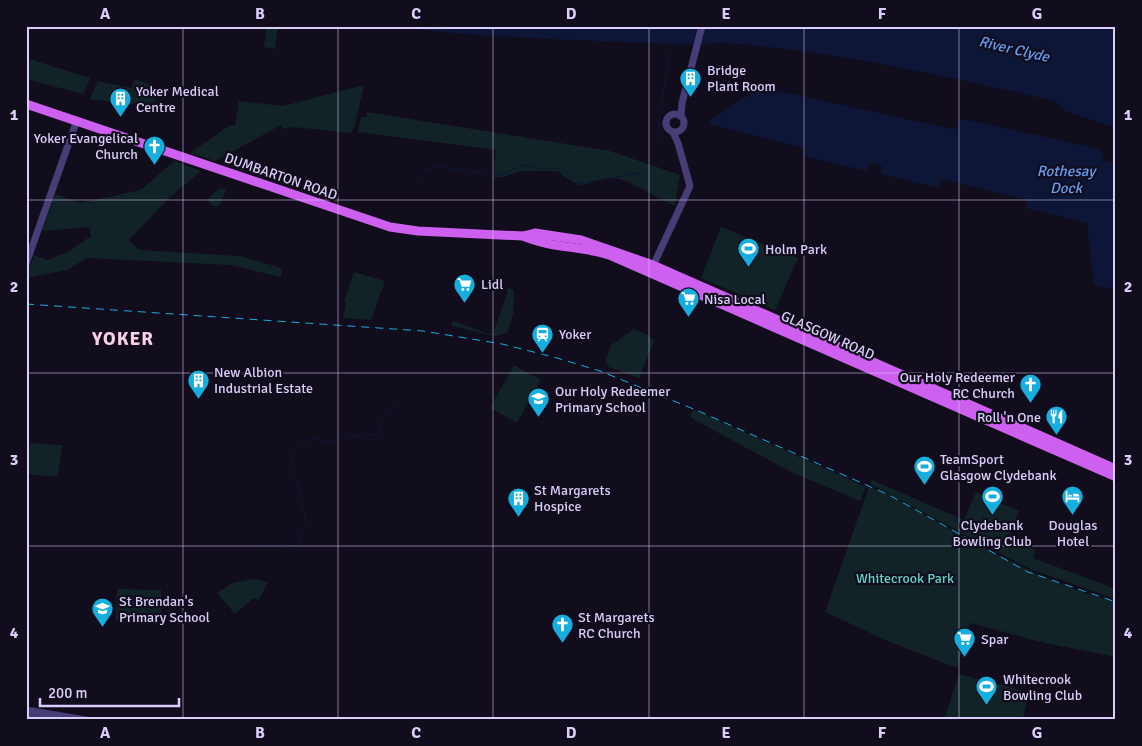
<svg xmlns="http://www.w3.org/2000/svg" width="1142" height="746" font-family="Signika,sans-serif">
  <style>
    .green { fill: #112326 }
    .water { fill: #0d1636 }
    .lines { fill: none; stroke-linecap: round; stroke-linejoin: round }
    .stream { stroke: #0d1636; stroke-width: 1 }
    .minor { stroke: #473d77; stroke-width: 7 }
    .major { stroke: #ce60ef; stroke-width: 9 }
    .rail { stroke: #16aede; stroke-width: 1; stroke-dasharray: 8 6; stroke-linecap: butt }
    .grid { fill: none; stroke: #d9cefa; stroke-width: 1; stroke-opacity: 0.55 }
    .labels { text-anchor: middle; stroke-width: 4.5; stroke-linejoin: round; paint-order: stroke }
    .poi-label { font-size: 14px; fill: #d9cefa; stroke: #120d1c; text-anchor: start }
    .street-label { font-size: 14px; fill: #d9cefa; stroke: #120d1c }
    .park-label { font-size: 14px; fill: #62d2c6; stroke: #120d1c }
    .water-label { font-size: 15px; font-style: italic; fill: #669df0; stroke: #120d1c }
    .district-label { font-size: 19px; font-weight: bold; letter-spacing: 1px; fill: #fad0e5; stroke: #120d1c }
    .neatline { fill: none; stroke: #d9cefa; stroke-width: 2 }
    .grid-label { font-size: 16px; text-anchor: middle; font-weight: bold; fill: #d9cefa }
  </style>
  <rect width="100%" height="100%" fill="#120d1c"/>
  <g class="green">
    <polygon points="267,26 278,27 275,47 278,49 264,47"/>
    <polygon points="26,58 90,78 83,94 26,79"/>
    <polygon points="135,79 162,89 152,106 150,106 151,110 148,109 149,106 143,104 142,107 140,103 126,104 124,116 115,113 118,103 90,99 98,81 131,88"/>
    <polygon points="364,85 355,125 351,133 294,127 283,129 281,125 215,161 190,153 230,125 235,126 239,101 283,106"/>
    <path d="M367 112 610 151 680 175 675 206C663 201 625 178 615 178 584 177 589 198 558 171H521L502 177H493L496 150 358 132 361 117H366Z"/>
    <polygon points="174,161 201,171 168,199 129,240 139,250 240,256 281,268 281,277 230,265 87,258 67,270 26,278 34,255 47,260 68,252 91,236 89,227 42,231 55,194 80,203 141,190"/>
    <polygon points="220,188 226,190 220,205 217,207 211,205 208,198"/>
    <polygon points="721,227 798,258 775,310 701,278"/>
    <polygon points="354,272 385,281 371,320 343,318 346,302 344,301"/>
    <polygon points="509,288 514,290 513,315 507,333 496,336 451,326 453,321 489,334 493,333 508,291 506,290"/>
    <polygon points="634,329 648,335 654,341 639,378 609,367 605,362 611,345"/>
    <polygon points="514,365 541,380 517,423 490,408"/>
    <polygon points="693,409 866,487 860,501 791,472 695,420 690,417"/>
    <polygon points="30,443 62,445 58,477 26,474"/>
    <polygon points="872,480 964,520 976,492 1019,511 1008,538 1036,550 1033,558 1116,589 1116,599 1030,569 870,484"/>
    <path d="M869 487 889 495C963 535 1034 581 1116 602V657L1045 643 970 623 957 668 890 642 825 612Z"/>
    <polygon points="254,579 268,582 259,600 253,598 235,614 217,593 232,583"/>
    <polygon points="117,589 161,590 161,621 116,621"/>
    <polygon points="959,674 1029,692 1023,720 944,720"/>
  </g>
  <g class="water">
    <path d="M387 26H1116V128L1065 111 1056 102 1029 95C948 77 868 59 785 49 755 46 724 40 694 45 593 40 486 39 387 26Z"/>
    <polygon points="761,87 952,129 956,129 959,121 963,119 1100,149 1104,161 1116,164 1116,290 1094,285 1087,223 1026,208 1027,200 941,179 939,188 880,174 882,166 869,163 867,171 804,156 805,148 710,124 710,120"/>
  </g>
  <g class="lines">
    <g class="stream">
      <polyline points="659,146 658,130 671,43"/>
      <polyline points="416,182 426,170 437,167 502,175 523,165 542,169 558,168 564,171 576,184 639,173"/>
      <polyline points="259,545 294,549 299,547 301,542 298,531 304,525 305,519 292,459 295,446 311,439 331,441 347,436 380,434 381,421 392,411 395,404"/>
    </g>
    <g class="minor">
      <circle cx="675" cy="123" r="9"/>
      <polyline points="681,116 682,103 702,26"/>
      <polyline points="26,264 77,120"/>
      <polyline points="652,268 690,186 678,143 673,132"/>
      <polyline points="26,710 86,720"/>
      <polyline points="26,717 45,720"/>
    </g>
    <g class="major">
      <polyline points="26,104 390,227 418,231 523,236 535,233 581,240 653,265 1116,469"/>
      <path d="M523 236C549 248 581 246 609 255L1116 477"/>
    </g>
    <polyline class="rail" points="26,304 423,331 502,344 557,358 600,371 696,410 889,495 1028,572 1116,602"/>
  </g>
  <path class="grid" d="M183 26V720M338 26V720M493 26V720M649 26V720M804 26V720M959 26V720M26 200H1116M26 373H1116M26 546H1116"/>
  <defs>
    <symbol id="building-pin" viewBox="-11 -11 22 30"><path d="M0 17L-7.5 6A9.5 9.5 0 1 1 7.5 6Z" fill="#16aede" stroke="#120d1c"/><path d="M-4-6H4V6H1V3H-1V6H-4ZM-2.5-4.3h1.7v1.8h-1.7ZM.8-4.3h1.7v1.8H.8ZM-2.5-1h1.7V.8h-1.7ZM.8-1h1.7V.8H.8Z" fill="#fff"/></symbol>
    <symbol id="church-pin" viewBox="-11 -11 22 30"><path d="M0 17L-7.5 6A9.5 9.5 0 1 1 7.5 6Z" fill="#16aede" stroke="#120d1c"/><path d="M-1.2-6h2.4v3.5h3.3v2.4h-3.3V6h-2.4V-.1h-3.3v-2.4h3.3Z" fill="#fff"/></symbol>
    <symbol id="stadium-pin" viewBox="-11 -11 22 30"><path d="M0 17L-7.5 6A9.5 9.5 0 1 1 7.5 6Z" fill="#16aede" stroke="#120d1c"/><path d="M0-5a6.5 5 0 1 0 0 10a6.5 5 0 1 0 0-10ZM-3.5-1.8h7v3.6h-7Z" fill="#fff"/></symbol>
    <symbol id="supermarket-pin" viewBox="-11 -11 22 30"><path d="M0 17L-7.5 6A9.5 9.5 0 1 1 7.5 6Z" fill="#16aede" stroke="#120d1c"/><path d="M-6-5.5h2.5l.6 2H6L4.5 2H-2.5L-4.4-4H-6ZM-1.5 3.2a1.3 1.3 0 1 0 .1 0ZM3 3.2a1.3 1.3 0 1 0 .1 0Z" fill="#fff"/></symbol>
    <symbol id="station-pin" viewBox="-11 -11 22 30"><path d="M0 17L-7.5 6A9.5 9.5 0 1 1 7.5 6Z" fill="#16aede" stroke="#120d1c"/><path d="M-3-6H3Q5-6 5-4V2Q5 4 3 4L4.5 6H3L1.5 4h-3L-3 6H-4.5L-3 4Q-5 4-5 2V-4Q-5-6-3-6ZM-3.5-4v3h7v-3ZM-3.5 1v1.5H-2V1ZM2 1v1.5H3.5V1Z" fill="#fff"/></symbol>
    <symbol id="school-pin" viewBox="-11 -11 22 30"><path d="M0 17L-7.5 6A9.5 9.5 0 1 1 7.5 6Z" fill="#16aede" stroke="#120d1c"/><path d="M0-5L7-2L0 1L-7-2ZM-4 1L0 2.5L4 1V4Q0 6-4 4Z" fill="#fff"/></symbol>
    <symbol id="restaurant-pin" viewBox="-11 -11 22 30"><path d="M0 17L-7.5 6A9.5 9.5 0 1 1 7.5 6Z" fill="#16aede" stroke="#120d1c"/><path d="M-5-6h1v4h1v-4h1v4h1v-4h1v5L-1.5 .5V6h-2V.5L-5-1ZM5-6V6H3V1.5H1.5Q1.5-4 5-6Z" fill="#fff"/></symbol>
    <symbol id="hotel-pin" viewBox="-11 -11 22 30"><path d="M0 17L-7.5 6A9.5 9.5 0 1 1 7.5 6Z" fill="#16aede" stroke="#120d1c"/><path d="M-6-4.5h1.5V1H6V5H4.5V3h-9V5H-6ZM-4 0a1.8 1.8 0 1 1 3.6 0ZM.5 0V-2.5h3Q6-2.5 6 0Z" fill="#fff"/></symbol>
  </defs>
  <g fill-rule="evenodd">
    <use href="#building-pin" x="678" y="66" width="25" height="34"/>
    <use href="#building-pin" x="108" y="86" width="25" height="34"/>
    <use href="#church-pin" x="142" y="134" width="25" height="34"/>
    <use href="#stadium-pin" x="736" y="236" width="25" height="34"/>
    <use href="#supermarket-pin" x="452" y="272" width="25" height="34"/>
    <use href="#supermarket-pin" x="676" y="286" width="25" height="34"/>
    <use href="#station-pin" x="530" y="322" width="25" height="34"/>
    <use href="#building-pin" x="186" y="368" width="25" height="34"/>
    <use href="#church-pin" x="1018" y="372" width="25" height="34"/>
    <use href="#school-pin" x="526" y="386" width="25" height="34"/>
    <use href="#restaurant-pin" x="1044" y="404" width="25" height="34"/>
    <use href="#stadium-pin" x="912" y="454" width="25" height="34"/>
    <use href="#stadium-pin" x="980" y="484" width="25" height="34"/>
    <use href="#hotel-pin" x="1060" y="484" width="25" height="34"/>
    <use href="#building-pin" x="506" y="486" width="25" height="34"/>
    <use href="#school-pin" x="90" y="596" width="25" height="34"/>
    <use href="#church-pin" x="550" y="612" width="25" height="34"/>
    <use href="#supermarket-pin" x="952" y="626" width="25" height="34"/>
    <use href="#stadium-pin" x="974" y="674" width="25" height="34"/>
  </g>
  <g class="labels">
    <g class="poi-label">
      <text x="707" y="75">Bridge<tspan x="707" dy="16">Plant Room</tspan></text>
      <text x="136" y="96">Yoker Medical<tspan x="136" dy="16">Centre</tspan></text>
      <text x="138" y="143" text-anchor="end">Yoker Evangelical<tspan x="138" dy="16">Church</tspan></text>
      <text x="765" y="254">Holm Park</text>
      <text x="481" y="289">Lidl</text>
      <text x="704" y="304">Nisa Local</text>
      <text x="559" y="339">Yoker</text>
      <text x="214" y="377">New Albion<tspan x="214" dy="16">Industrial Estate</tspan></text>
      <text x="1015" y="382" text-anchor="end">Our Holy Redeemer<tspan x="1015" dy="16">RC Church</tspan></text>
      <text x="555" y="396">Our Holy Redeemer<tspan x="555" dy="16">Primary School</tspan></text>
      <text x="1041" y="422" text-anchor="end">Roll 'n One</text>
      <text x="940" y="464">TeamSport<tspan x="940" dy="16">Glasgow Clydebank</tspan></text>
      <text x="534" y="495">St Margarets<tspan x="534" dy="16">Hospice</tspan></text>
      <text x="992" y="530" text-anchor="middle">Clydebank<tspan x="992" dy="16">Bowling Club</tspan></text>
      <text x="1073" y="530" text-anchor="middle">Douglas<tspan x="1073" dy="16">Hotel</tspan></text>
      <text x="119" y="606">St Brendan's<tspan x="119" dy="16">Primary School</tspan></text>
      <text x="578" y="622">St Margarets<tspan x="578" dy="16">RC Church</tspan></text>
      <text x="981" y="644">Spar</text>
      <text x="1003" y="684">Whitecrook<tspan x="1003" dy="16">Bowling Club</tspan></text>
    </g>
    <g class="street-label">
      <text transform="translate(281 176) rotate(19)" y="5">DUMBARTON ROAD</text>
      <text transform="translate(828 335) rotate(24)" y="5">GLASGOW ROAD</text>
    </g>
    <g class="park-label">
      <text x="905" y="583">Whitecrook Park</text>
    </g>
    <g class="water-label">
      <text transform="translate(1014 49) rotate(13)" y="5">River Clyde</text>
      <text x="1066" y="176">Rothesay<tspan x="1066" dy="17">Dock</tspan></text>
    </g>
    <g class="district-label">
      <text x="123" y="345">YOKER</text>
    </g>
  </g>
  <rect width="1142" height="746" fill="none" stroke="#120d1c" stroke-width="55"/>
  <path d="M40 698v8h139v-8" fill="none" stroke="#d9cefa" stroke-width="2.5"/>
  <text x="48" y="698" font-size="15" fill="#d9cefa" stroke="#120d1c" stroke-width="4" paint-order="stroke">200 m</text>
  <rect x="28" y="28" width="1086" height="690" class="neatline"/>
  <g class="grid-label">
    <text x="105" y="19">A</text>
    <text x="260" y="19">B</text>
    <text x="416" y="19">C</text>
    <text x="571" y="19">D</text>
    <text x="726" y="19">E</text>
    <text x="882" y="19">F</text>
    <text x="1037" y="19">G</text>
    <text x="14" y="120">1</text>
    <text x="1128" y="120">1</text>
    <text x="14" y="292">2</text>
    <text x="1128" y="292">2</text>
    <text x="14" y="465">3</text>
    <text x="1128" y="465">3</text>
    <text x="14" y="638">4</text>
    <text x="1128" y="638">4</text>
    <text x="105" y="738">A</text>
    <text x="260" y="738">B</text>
    <text x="416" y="738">C</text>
    <text x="571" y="738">D</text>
    <text x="726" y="738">E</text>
    <text x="882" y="738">F</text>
    <text x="1037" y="738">G</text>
  </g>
</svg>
